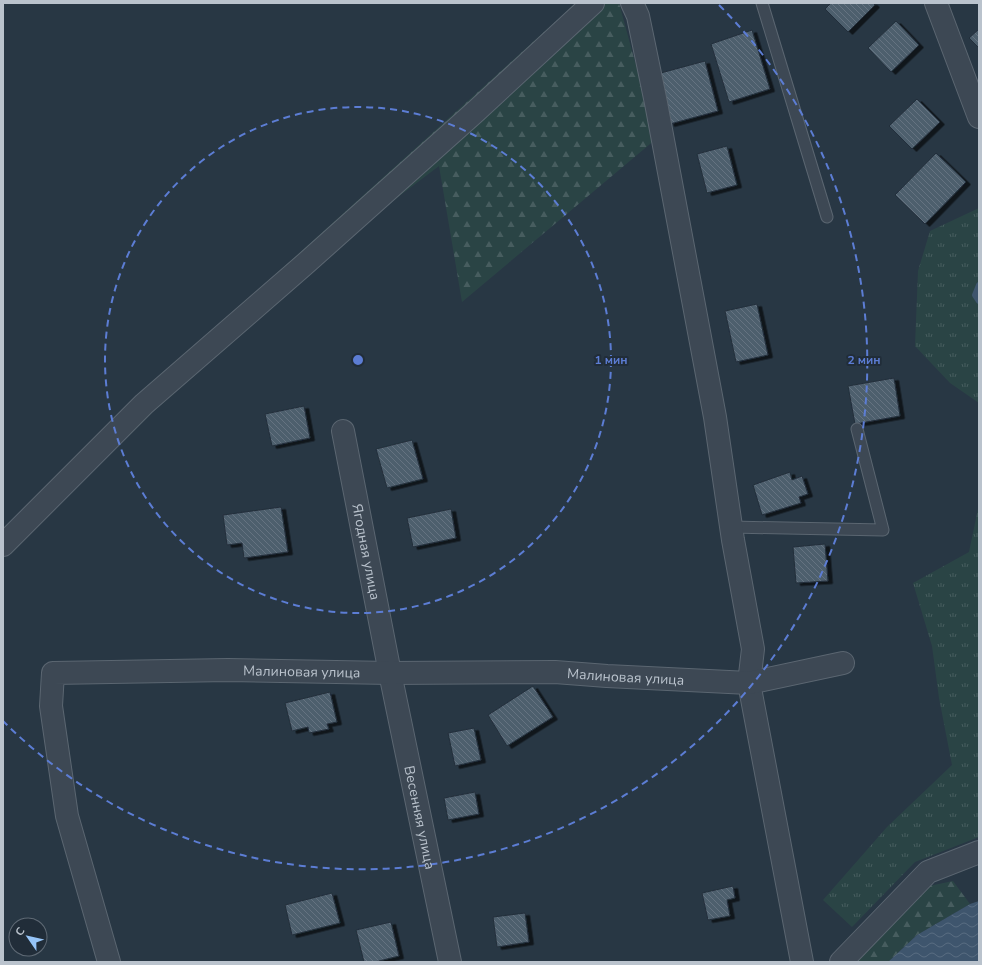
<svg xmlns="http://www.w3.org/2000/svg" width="982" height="965" font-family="'Nunito Sans',sans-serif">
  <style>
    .grass { fill: url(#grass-tufts) }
    .forest { fill: url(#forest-firs) }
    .water { fill: url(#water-waves) }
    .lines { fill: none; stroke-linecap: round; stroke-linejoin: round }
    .stream { stroke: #3e556d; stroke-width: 6 }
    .building { fill: url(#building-back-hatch); stroke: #232f3b; filter: url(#shadow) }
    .service-casing { stroke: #5b6671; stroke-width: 13 }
    .minor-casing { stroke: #5b6671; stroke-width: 24 }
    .service { stroke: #3d4854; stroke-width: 11 }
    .minor { stroke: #3d4854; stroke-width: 22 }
    .ring { fill: none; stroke: #5c7dd4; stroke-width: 2; stroke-dasharray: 7 5 }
    .labels { text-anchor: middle; stroke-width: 4; stroke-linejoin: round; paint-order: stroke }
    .street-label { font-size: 14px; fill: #bac3cd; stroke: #212d39 }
    .centre { fill: #5c7dd4; stroke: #212d39; stroke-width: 2 }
    .ring-label { font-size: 12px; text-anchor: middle; font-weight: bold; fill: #5c7dd4; stroke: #212d39; stroke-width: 4; stroke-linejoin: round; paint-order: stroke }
  </style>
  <defs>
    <pattern id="grass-tufts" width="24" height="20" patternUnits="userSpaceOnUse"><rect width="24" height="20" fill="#2a4445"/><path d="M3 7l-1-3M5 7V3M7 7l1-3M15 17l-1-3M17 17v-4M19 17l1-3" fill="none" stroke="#475d5f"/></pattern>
    <pattern id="forest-firs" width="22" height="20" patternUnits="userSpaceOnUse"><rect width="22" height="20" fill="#2a4445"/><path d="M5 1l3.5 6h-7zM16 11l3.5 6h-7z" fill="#475d5f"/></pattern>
    <pattern id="water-waves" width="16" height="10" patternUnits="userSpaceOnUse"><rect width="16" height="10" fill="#3e556d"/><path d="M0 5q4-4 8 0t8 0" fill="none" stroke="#586c81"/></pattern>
    <pattern id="building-back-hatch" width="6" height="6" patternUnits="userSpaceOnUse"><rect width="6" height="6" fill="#4e5e6d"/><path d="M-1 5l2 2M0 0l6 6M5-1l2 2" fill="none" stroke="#657381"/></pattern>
    <filter id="shadow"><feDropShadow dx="4.5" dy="2.5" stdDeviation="0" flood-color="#0009"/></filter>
  </defs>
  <rect width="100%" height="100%" fill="#283744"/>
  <g class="grass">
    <polygon points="979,208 979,403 950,383 915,346 918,271 930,231"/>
    <polygon points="979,504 979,837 915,862 852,927 823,900 887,827 952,765 939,698 932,646 913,583 969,552"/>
  </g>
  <g class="forest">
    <polygon points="576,3 619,3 656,139 462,302 439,166 291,278 272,281 274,276"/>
    <polygon points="953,881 970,904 917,935 888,962 852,962 929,886"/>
  </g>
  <polygon class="water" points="979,901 979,962 888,962 917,935 970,904"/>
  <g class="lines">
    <polyline class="stream" points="979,285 975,295 979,301"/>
  </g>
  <g class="building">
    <polygon points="831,3 873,3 875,5 848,32 825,9"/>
    <polygon points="896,21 919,45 891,72 868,48"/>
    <polygon points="979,29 979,48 969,38"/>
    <polygon points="752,30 770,89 729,102 711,44"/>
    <polygon points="705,61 718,111 670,124 657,74"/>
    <polygon points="917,99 940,122 912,149 889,126"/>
    <polygon points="727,146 737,185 707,193 697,154"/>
    <polygon points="936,153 966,182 925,224 895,195"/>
    <polygon points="757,304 768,355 736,362 725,311"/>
    <polygon points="894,378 900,416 855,424 848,386"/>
    <polygon points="304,406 310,438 272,446 265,414"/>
    <polygon points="412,440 423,479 387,488 376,449"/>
    <polygon points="790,472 792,480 802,476 808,494 799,497 801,503 762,515 753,485"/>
    <polygon points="281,507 288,552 244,558 242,543 227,545 223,515"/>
    <polygon points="451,509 456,538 413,547 407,518"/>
    <polygon points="825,544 828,581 796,583 793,547"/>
    <polygon points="533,686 553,717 507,746 488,715"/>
    <polygon points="330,692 337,722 327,724 329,729 309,733 308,727 292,731 285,703"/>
    <polygon points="474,728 481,760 455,766 448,733"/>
    <polygon points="475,792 479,814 448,820 444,798"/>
    <polygon points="733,886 735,898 727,900 730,916 708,920 702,893"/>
    <polygon points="332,893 340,923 292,935 285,905"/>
    <polygon points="525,913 529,942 497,947 493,917"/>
    <polygon points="391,922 399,956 375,962 364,962 356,930"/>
  </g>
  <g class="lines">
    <defs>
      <g id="service">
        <polyline points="762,3 827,217"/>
        <polyline points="731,527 883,530 857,429"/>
      </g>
      <g id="minor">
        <polyline points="632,3 638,16 656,103 715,417 733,540 753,649 749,683 802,962"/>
        <polyline points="936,3 979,117"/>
        <path id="s1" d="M343 431 390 673 450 962"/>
        <polyline points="3,545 144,404 305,264 475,112 593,3"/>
        <path id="s2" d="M109 962 67 816 51 706 53 673 228 670 390 673 555 672 607 676 749 683 843 663"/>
        <polyline points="841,962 928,872 979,852"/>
      </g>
    </defs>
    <use href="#service" class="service-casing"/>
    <use href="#minor" class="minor-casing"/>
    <use href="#service" class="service"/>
    <use href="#minor" class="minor"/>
  </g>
  <g class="ring">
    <circle cx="358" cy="360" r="253"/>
    <path d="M719 5A506 506 0 0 1 3 721"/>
  </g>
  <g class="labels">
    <g class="street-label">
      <text dy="5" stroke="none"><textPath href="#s1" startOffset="123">Ягодная улица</textPath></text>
      <text dy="5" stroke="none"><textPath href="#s2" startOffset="545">Малиновая улица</textPath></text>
      <text dy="5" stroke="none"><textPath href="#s2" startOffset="869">Малиновая улица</textPath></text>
      <text dy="5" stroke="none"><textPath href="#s1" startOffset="394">Весенняя улица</textPath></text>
    </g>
  </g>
  <circle cx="358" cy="360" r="6" class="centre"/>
  <g class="ring-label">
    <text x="611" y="364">1 мин</text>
    <text x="864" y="364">2 мин</text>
  </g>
  <rect width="982" height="965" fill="none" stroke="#bac3cd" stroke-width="8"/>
  <g transform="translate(28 937) rotate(304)"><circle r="19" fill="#212d39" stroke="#5e6974"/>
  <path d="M0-3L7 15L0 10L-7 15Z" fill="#95c4f7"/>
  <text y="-6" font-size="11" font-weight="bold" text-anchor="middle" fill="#bac3cd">С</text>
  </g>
</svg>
